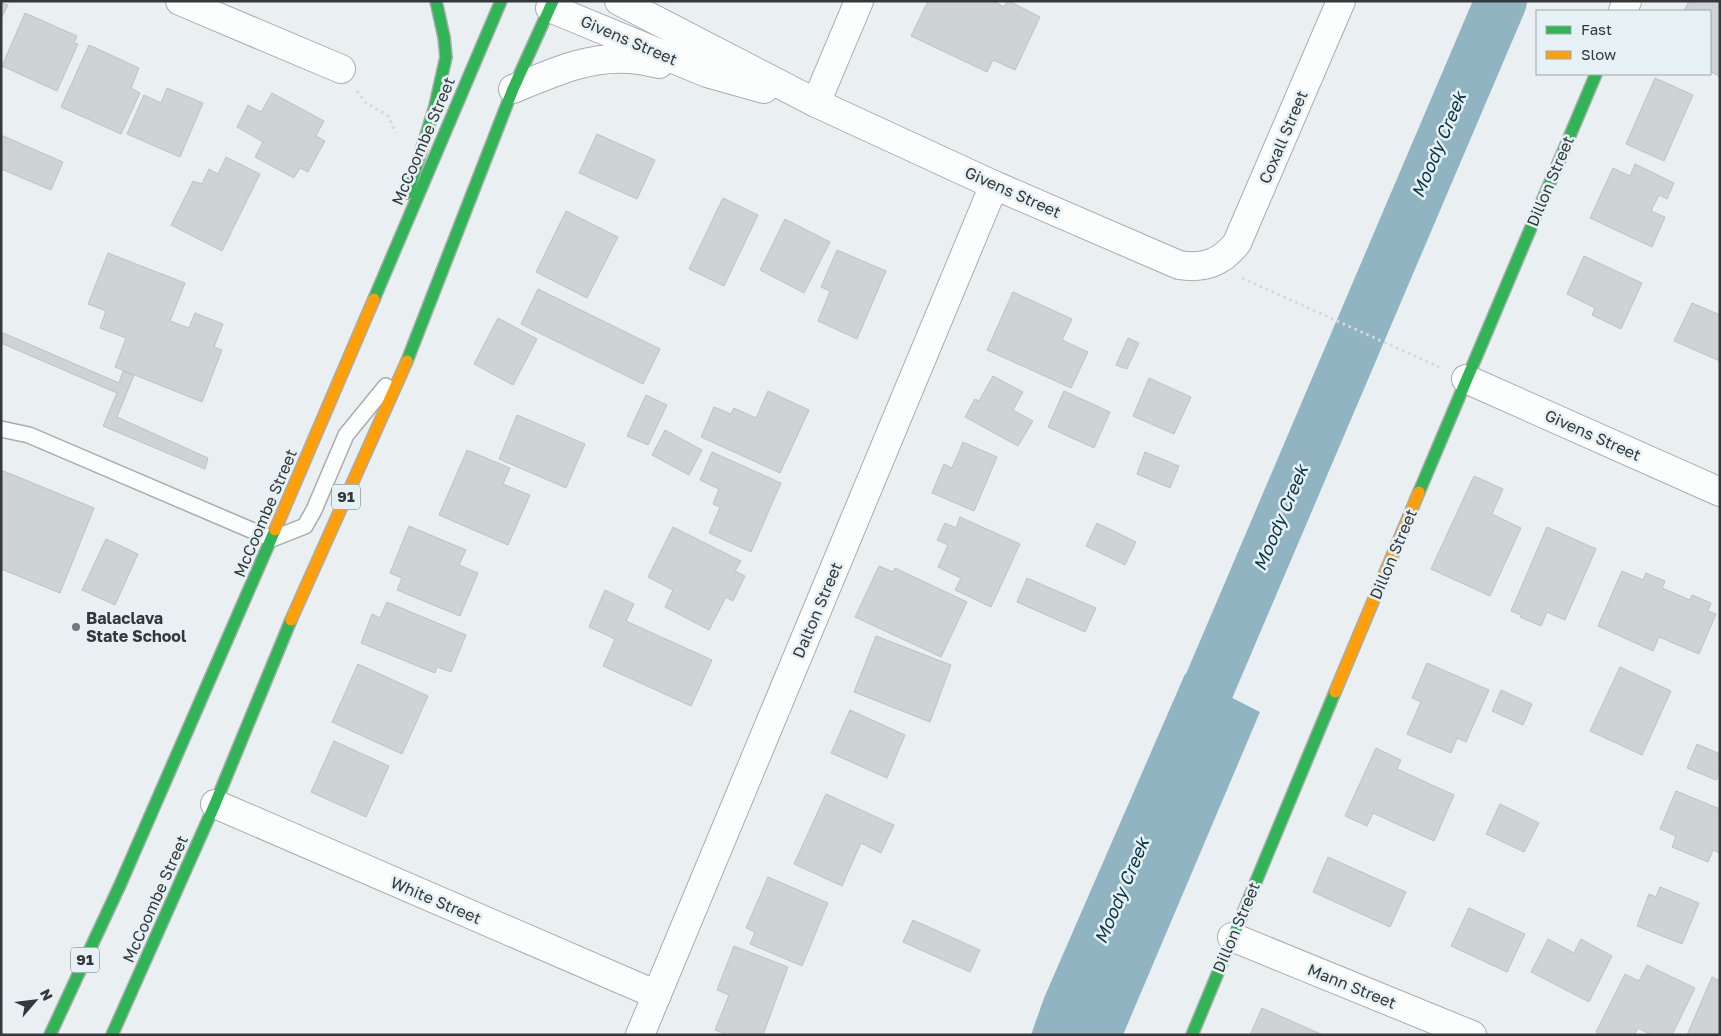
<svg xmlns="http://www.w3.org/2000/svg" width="1721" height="1036" font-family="'Golos Text',sans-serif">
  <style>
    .water { fill: #90b4c2 }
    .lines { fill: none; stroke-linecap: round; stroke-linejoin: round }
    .river { stroke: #90b4c2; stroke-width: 52 }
    .building { fill: #ced3d4; stroke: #bec2c4 }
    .lane-casing { stroke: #a7acad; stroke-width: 18 }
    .street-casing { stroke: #a7acad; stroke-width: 30 }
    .fast-casing { stroke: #a7acad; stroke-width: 14 }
    .slow-casing { stroke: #a7acad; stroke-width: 14 }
    .path { stroke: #d6d8d9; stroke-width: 3; stroke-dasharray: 2.5 4; stroke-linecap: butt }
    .lane { stroke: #fcfdfd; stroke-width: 15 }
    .street { stroke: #fcfdfd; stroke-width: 28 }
    .fast { stroke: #30b455; stroke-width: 11 }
    .slow { stroke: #ff9f0a; stroke-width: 11 }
    .poi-dot { fill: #74787a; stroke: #e6f1f5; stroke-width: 2 }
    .labels { text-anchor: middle; stroke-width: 5; stroke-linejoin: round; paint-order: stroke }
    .shield { fill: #e6f1f5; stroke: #697072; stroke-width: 1 }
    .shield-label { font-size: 15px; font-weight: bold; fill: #34383a }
    .street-label { font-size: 16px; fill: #34383a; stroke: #e6f1f5 }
    .poi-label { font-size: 16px; font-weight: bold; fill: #34383a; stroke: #e6f1f5; text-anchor: start }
    .water-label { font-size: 18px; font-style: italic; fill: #0a3645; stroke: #e6f1f5 }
  </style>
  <rect width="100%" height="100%" fill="#eaf0f2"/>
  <polygon class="water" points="1185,674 1260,712 1123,1035 1031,1035 1044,998"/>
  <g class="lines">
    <polyline class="river" points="1181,752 1501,1"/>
  </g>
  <g class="building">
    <polygon points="928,1 993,1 1004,7 1007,1 1009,1 1040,17 1015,70 993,60 987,72 911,36"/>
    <polygon points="1689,1 1720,1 1720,77 1710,71 1710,11 1684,11"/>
    <polygon points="1,3 8,5 1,19"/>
    <polygon points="25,13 77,36 74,43 78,44 57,91 2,66"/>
    <polygon points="89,45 139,68 131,88 140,93 121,134 61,107"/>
    <polygon points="1655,78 1693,95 1664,161 1626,144"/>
    <polygon points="167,88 203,103 180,157 127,134 144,95 161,103"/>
    <polygon points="272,93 324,121 316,136 325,141 308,172 300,168 294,178 255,157 263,142 237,127 248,105 261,112"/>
    <polygon points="597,134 655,160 637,199 579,173"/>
    <polygon points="1,135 63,162 51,190 1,169"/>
    <polygon points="226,157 260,174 222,251 171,225 193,181 202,184 209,169 218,174"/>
    <polygon points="1635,164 1674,183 1667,199 1659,195 1651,211 1665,217 1652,247 1590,218 1613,168 1630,176"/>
    <polygon points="723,198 758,215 724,286 689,269"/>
    <polygon points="566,211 618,237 587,298 536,272"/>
    <polygon points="785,219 830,242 804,293 760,270"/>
    <polygon points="837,250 886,271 857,339 818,321 830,291 821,287"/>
    <polygon points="108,253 185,283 170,321 189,328 195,313 223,324 214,347 222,350 202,402 115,367 126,338 100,328 106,311 88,304"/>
    <polygon points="1584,256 1642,283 1621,329 1592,315 1595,308 1567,294"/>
    <polygon points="538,289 660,349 643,384 521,324"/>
    <polygon points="1013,292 1072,319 1062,340 1088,352 1071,388 987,350"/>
    <polygon points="1692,303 1720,315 1720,361 1674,341"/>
    <polygon points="498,318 537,339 513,385 474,364"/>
    <polygon points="1,332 119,383 123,371 134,375 117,417 208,458 205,469 103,426 117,393 1,343"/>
    <polygon points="1128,338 1139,343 1127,369 1116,365"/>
    <polygon points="993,376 1023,392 1013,410 1033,421 1018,446 965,417 975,399 979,401"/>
    <polygon points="1149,378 1191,397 1174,434 1133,416"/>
    <polygon points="768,391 809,410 780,473 701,437 714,407 731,414 734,408 756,418"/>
    <polygon points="1064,391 1110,412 1094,448 1048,427"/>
    <polygon points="646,395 667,405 648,445 627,436"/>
    <polygon points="517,415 585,444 566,488 499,459"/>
    <polygon points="665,430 702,450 689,475 652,455"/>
    <polygon points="963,442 997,457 974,511 932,493 944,464 952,468"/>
    <polygon points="467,450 510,468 503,484 530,495 508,545 439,515"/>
    <polygon points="712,452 781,483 751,552 709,533 720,507 713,504 719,489 700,480"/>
    <polygon points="1145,452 1179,466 1170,488 1137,474"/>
    <polygon points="1,470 94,508 60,593 1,569"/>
    <polygon points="1474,476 1503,489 1492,514 1521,528 1490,596 1431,569"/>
    <polygon points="960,517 1020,544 991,607 955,590 961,578 938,567 948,545 937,540 945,523 956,528"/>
    <polygon points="1097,523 1136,542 1125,565 1086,546"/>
    <polygon points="409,526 466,550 459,565 478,573 460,616 397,590 402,578 390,573"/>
    <polygon points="673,527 741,561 735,571 745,576 733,601 726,597 709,630 665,607 673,590 648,577"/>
    <polygon points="1547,527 1596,549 1565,620 1547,612 1541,626 1520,617 1521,615 1511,611"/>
    <polygon points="106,539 138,554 115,605 82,590"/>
    <polygon points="879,566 893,572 895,568 967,602 941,657 855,617"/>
    <polygon points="1622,571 1643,580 1646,573 1665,581 1662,588 1690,600 1692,595 1711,603 1708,611 1716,614 1699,654 1659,637 1653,651 1598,626"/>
    <polygon points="1027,578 1096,608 1085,632 1017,602"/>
    <polygon points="605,590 634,604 626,621 712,660 691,706 603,666 615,639 589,627"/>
    <polygon points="387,602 466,635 451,672 437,667 435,673 361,643 372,614 380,618"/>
    <polygon points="876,636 951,665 930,722 854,692"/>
    <polygon points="1427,663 1489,690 1466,742 1457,738 1451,753 1407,734 1421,702 1412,698"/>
    <polygon points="358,664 428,696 402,754 332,722"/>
    <polygon points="1620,667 1671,691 1642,755 1590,731"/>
    <polygon points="1501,690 1532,704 1523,725 1492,711"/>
    <polygon points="850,710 905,735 887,778 831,753"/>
    <polygon points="334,741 389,766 366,817 311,792"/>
    <polygon points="1697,744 1720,754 1720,771 1716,780 1687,768"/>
    <polygon points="1376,748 1401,760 1397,769 1454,795 1434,841 1373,813 1367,826 1345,816"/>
    <polygon points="1676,791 1720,809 1720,853 1713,850 1708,862 1672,847 1676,836 1660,829"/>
    <polygon points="826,794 894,825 881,853 861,843 842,886 794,864"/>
    <polygon points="1500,804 1539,823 1524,852 1486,834"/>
    <polygon points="1328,857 1406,892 1390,927 1313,892"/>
    <polygon points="768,877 828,903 802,966 750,944 755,932 746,928"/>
    <polygon points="1660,887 1699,903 1682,944 1637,926 1649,894 1656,897"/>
    <polygon points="1469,908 1525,934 1507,972 1451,946"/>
    <polygon points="913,920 980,950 970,972 903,942"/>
    <polygon points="1548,939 1574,953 1581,939 1612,956 1589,1002 1531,972"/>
    <polygon points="734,946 788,967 763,1035 728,1035 715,1030 729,995 717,990"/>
    <polygon points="1647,965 1695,988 1672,1035 1651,1035 1638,1028 1634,1035 1601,1035 1596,1032 1625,974 1639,981"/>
    <polygon points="1712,977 1720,981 1720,1035 1687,1035"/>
    <polygon points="1262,1008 1323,1035 1250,1035"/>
  </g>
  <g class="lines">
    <defs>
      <polyline id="lane" points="1,429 29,435 272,539 305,526 314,510 346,435 386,386"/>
      <g id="street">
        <polyline points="180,1 341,69"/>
        <path d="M619 1 816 103 994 185 1179 265C1204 269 1221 263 1237 243L1341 1"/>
        <polyline points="550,8 707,73 764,89"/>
        <polyline points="1623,11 1627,1"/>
        <path d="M513 89C550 74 587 56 628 59 638 59 649 62 659 64"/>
        <polyline points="816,103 859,1"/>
        <polyline points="1466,379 1720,492"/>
        <polyline points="215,804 657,995"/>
        <polyline points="1232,937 1472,1035"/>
        <polyline points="640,1035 994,185"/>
      </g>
      <g id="fast">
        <polyline points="408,193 435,106 446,57 444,37 436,1"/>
        <polyline points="374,299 501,1"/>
        <polyline points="407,361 513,89 553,1"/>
        <polyline points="1419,492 1596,74"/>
        <polyline points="50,1035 120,885 275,530"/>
        <polyline points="112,1035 215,804 291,620"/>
        <polyline points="1192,1035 1335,692"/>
      </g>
      <g id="slow">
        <polyline points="275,530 374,299"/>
        <polyline points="291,620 407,361"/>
        <polyline points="1335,692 1419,492"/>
      </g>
    </defs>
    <use href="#lane" class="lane-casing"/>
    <use href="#street" class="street-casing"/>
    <use href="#fast" class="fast-casing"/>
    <use href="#slow" class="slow-casing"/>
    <g class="path">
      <polyline points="357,91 365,102 388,116 396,133"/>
      <polyline points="1242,278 1439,367"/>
    </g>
    <use href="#lane" class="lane"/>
    <use href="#street" class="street"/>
    <use href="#fast" class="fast"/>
    <use href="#slow" class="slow"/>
  </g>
  <circle class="poi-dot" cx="76" cy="627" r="5"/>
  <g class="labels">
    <g class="shield">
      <rect x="332" y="484.5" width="28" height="25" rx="4"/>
      <rect x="71" y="947.5" width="28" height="25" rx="4"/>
    </g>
    <g class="shield-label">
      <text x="346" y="502">91</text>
      <text x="85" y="965">91</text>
    </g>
    <g class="street-label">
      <text transform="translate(629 40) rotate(23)" y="6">Givens Street</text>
      <text transform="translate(1283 137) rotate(-67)" y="6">Coxall Street</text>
      <text transform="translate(423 141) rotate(-67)" y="6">McCoombe Street</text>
      <text transform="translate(1550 181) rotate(-67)" y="6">Dillon Street</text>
      <text transform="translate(1013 192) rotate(24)" y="6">Givens Street</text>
      <text transform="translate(1593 435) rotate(24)" y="6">Givens Street</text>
      <text transform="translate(265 513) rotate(-67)" y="6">McCoombe Street</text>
      <text transform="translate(1393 554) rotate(-67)" y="6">Dillon Street</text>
      <text transform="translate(817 610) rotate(-67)" y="6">Dalton Street</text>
      <text transform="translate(155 899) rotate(-66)" y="6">McCoombe Street</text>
      <text transform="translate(436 900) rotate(23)" y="6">White Street</text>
      <text transform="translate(1236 927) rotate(-67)" y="6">Dillon Street</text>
      <text transform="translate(1352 986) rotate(22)" y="6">Mann Street</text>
    </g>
    <g class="poi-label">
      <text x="86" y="624">Balaclava<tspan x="86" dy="18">State School</tspan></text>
    </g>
    <g class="water-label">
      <text transform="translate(1439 145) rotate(-67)" y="6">Moody Creek</text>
      <text transform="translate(1281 518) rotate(-67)" y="6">Moody Creek</text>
      <text transform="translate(1122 891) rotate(-67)" y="6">Moody Creek</text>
    </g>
  </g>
  <rect width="1721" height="1036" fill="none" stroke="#34383a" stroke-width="5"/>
  <rect x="1536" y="10" width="175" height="65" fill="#e6f1f5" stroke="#9fa7aa"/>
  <rect x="1546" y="26" width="25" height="8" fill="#30b455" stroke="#9fa7aa"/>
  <text x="1581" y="35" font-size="15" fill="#34383a">Fast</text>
  <rect x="1546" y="51" width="25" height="8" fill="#ff9f0a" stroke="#9fa7aa"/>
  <text x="1581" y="60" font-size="15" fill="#34383a">Slow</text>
  <g transform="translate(35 1001) rotate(62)" stroke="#e6f1f5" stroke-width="4" paint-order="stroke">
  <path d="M0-4L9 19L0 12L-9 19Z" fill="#34383a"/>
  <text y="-8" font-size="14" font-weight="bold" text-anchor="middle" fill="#34383a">N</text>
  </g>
</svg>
